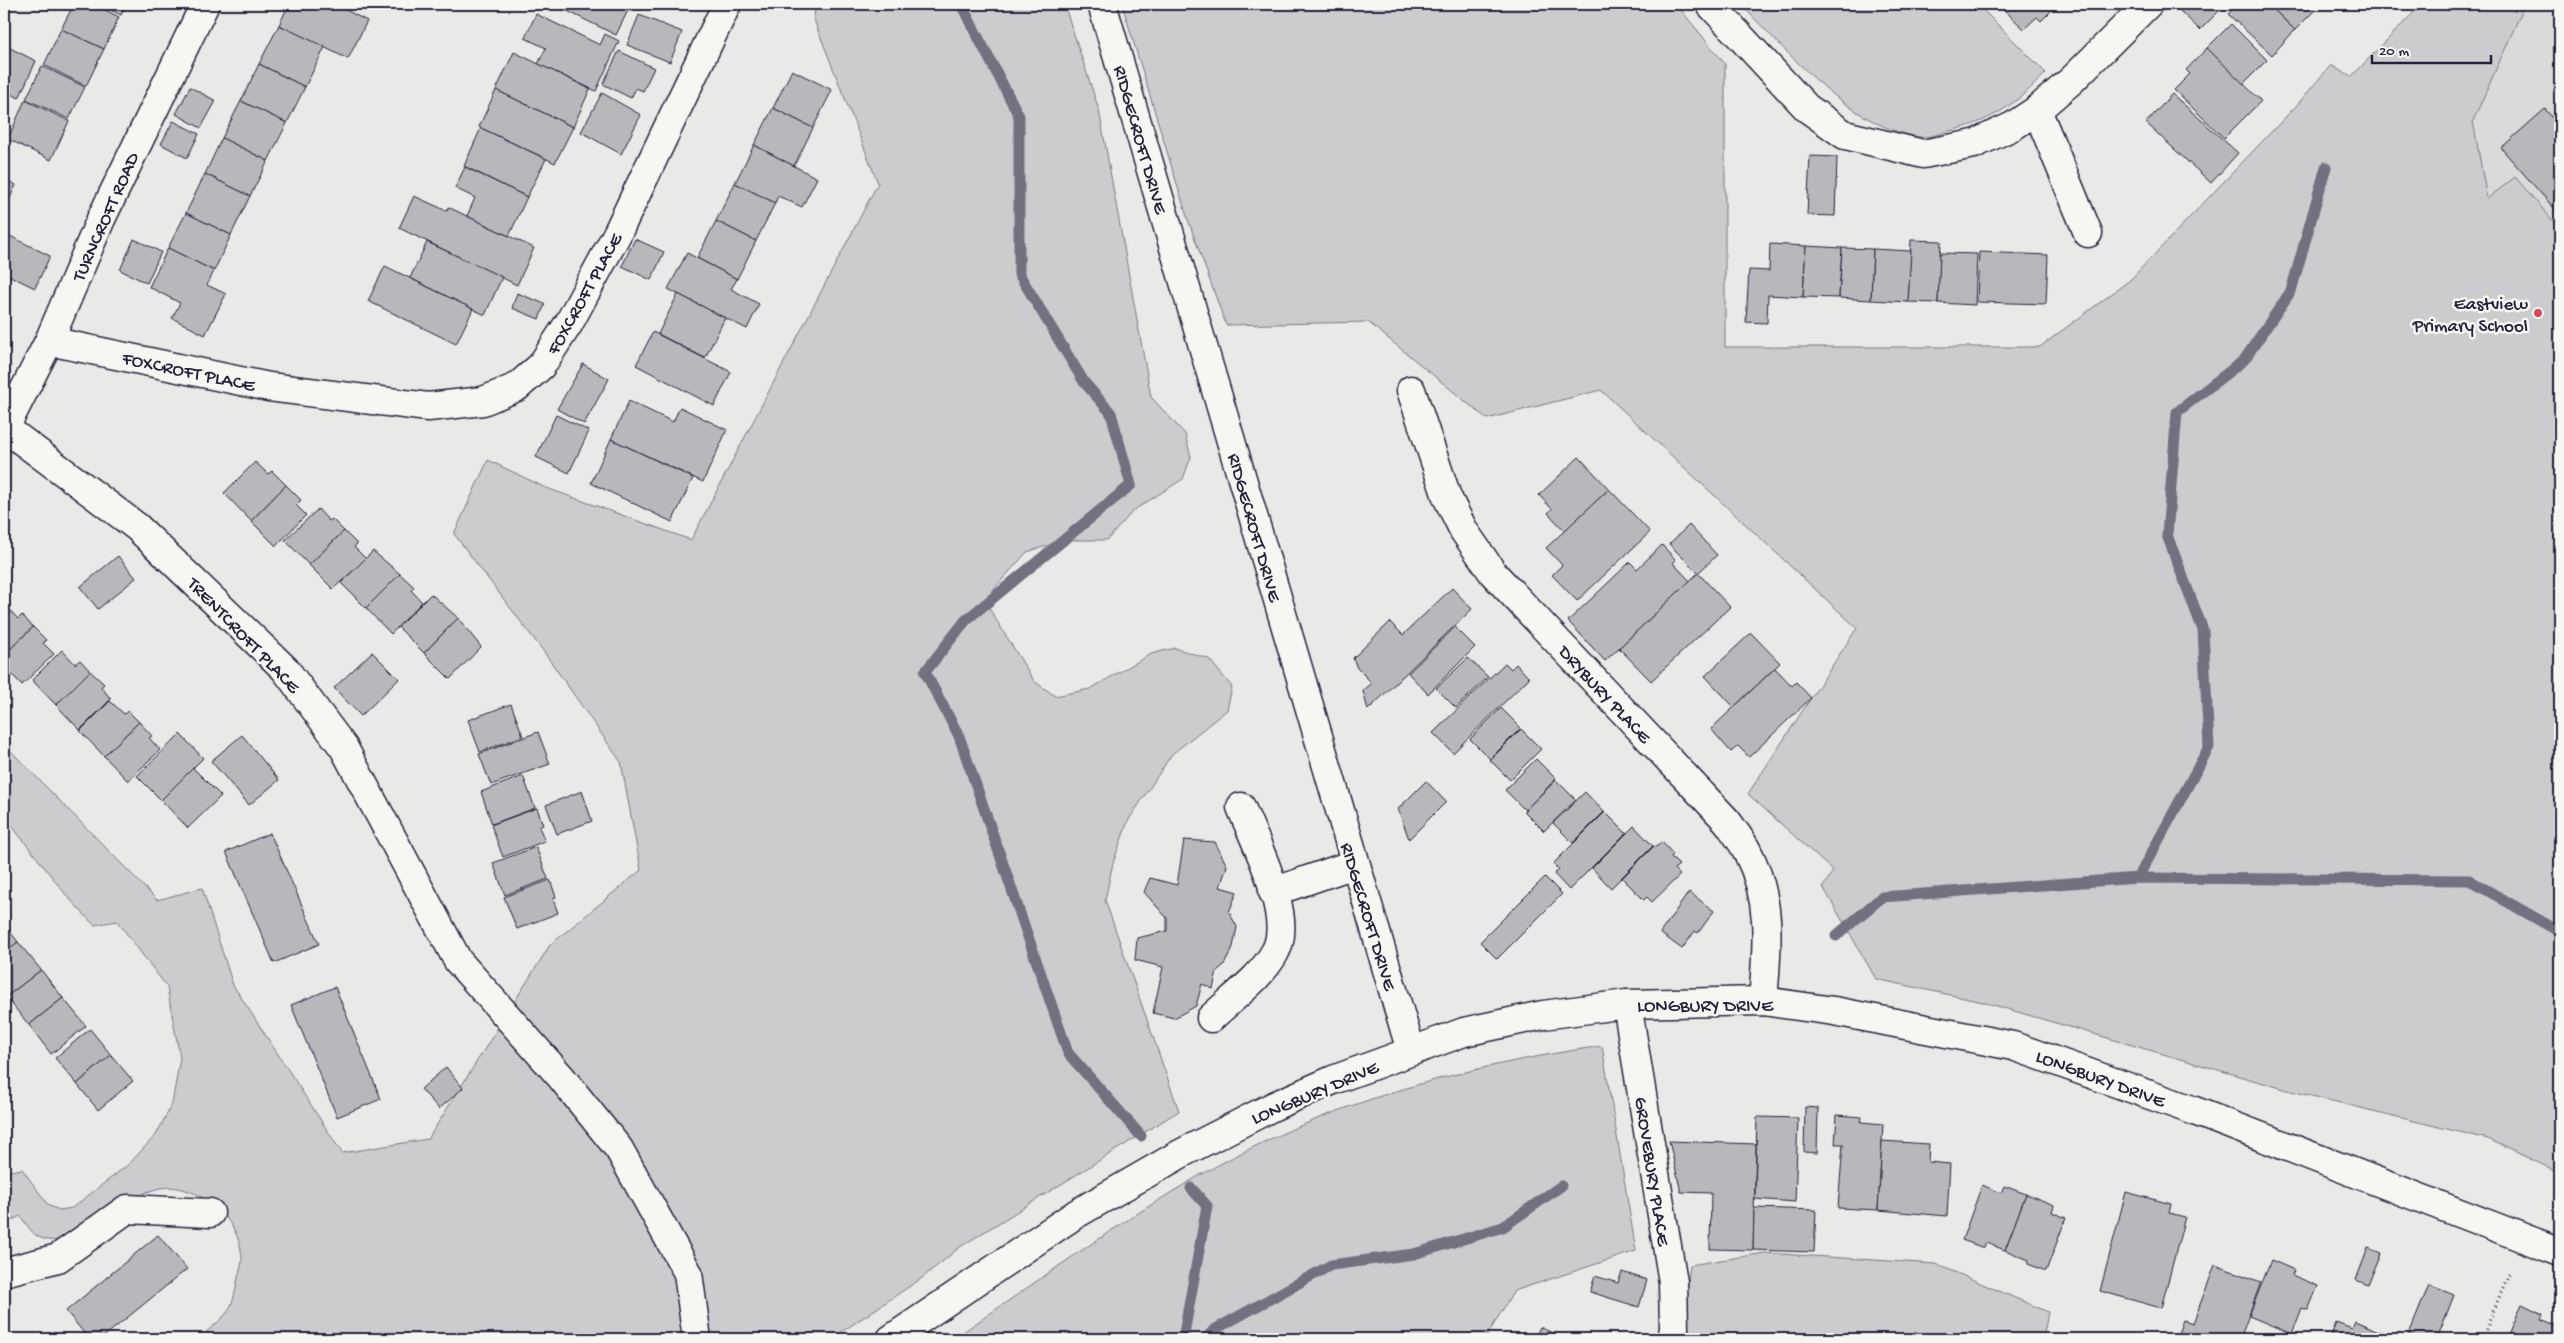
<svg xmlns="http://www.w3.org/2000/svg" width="2564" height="1343" font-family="'Gochi Hand',sans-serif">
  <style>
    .built { fill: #dadada }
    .green { fill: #ccccce; stroke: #777784 }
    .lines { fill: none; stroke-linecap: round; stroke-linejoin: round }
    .stream { stroke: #71717f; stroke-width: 11 }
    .building { fill: #b8b8bc; stroke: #22223b }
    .minor-casing { stroke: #22223b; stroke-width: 31 }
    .path { stroke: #22223b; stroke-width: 3; stroke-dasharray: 1 4; stroke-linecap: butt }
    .minor { stroke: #f6f6f2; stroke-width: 28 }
    .poi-dot { fill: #d1495b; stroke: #f6f6f2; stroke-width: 2 }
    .labels { text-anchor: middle; stroke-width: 5; stroke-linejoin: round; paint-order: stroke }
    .street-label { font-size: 19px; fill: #22223b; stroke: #f6f6f2 }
    .poi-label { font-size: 19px; fill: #22223b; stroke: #f6f6f2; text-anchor: end }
  </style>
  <rect width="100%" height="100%" fill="#e9e9e7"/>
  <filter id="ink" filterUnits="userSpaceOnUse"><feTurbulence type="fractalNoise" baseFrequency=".02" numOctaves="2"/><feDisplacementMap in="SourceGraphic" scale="10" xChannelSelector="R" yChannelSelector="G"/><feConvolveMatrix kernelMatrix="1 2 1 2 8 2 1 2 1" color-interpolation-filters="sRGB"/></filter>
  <g filter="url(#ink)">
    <polygon class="built" points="2525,4 2560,4 2560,459 2487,200 2473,121"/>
    <g class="green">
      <path d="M815 4H1064L1099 110 1151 397 1185 434 1191 457 1183 479 1134 510 1107 540H1066L1027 552 993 590 987 605 1034 681 1055 696 1090 689 1151 654 1175 648 1209 659 1232 687 1227 710 1172 754 1128 821 1113 863 1105 900 1179 1111 960 1247 922 1278 831 1339H198C207 1331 218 1323 226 1314 233 1305 235 1293 237 1282 238 1275 242 1267 242 1260 242 1225 210 1194 178 1188 130 1178 76 1260 37 1236 31 1232 25 1222 20 1216L4 1225V1172L22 1169 49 1206 60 1210 72 1208 129 1164 156 1135 172 1104 180 1058 167 987 117 921 94 925 67 896 4 816V744L157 900 202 888 233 985 342 1153 428 1139 550 945 641 870 621 762 544 652 454 534 488 460 544 487 691 540 878 183 814 20Z"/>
      <polygon points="1122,4 1533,4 1539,8 1543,4 1676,4 1725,64 1725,347 2040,347 2130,280 2296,106 2331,65 2351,77 2422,4 2525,4 2473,121 2487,199 2515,177 2560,229 2560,1173 2488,1139 2291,1091 1983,1002 1876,979 1823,887 1833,871 1748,794 1857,628 1601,390 1487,419 1368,322 1226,325 1187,217"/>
      <path d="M1740 4H1977L2046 73C2017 103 1994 120 1954 130 1944 132 1930 138 1920 137 1850 128 1788 51 1740 4Z"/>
      <path d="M1602 1046 1636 1251 1514 1291 1485 1339H953C1035 1283 1116 1224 1202 1174 1325 1104 1462 1066 1602 1046Z"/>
      <polygon points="1765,1253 1936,1264 2048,1312 2043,1339 1682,1339 1690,1265"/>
    </g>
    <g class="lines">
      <g class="stream">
        <polyline points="961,4 1019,116 1019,274 1084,382 1111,413 1131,485 966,620 925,672 959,736 1068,1053 1141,1136"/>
        <polyline points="2138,878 2209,747 2203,630 2167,535 2177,412 2244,360 2291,291 2326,167"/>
        <polyline points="1836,936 1882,897 2138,878 2469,880 2560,932"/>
        <polyline points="1183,1339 1207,1206 1191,1188"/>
        <polyline points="1206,1339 1214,1330 1331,1265 1414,1254 1503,1227 1561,1186"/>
      </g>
    </g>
    <g class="building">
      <polygon points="74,4 93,4 119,17 104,49 61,29"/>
      <polygon points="98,4 126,4 121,15"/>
      <polygon points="289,4 334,4 367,21 348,59 279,25"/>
      <polygon points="553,4 631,4 616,35"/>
      <polygon points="1998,4 2058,4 2041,21 2037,17 2024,29"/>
      <polygon points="2179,4 2214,4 2220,10 2200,30 2176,7"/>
      <polygon points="2238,4 2268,4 2295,30 2272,55 2228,14"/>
      <polygon points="2268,4 2310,4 2316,9 2295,30"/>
      <polygon points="536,14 600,45 605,34 619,41 596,91 538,64 546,48 525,38"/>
      <polygon points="639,15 682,32 670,62 627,45"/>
      <polygon points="2231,24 2267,60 2243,84 2207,48"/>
      <polygon points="279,25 325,47 305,87 259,64"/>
      <polygon points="61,29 104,49 86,86 44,65"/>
      <polygon points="6,46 36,61 19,98 4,91"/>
      <polygon points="2207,48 2261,101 2224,138 2174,90 2190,74 2186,70"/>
      <polygon points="619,51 654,68 643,91 636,88 631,98 603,84"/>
      <polygon points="514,52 590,89 573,127 496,90"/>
      <polygon points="259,64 305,87 287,123 241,101"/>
      <polygon points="42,66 85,87 69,119 26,99"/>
      <polygon points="792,70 832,90 813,128 773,108"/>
      <polygon points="190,87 216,101 201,128 176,114"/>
      <polygon points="496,90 573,127 555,163 479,127"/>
      <polygon points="602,93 641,115 621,154 581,132"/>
      <polygon points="2172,94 2238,153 2211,183 2146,123"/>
      <polygon points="25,100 69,121 51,160 8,139"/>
      <polygon points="241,101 287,123 268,161 222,138"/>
      <polygon points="773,108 813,128 794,166 754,145"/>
      <polygon points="2545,109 2560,126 2560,215 2501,148"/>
      <polygon points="173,121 199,134 187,158 161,144"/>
      <polygon points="481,128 546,159 527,197 464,166"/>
      <polygon points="222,138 268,161 250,196 205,174"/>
      <polygon points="754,145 817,178 802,207 778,196 775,203 735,183"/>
      <polygon points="1810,156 1837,157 1835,216 1807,215"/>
      <polygon points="465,167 527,197 509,236 467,216 475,198 455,188"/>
      <polygon points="205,174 250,196 231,235 186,213"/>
      <polygon points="4,179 16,185 4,211"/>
      <polygon points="735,183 775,203 756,241 716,221"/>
      <polygon points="414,196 447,211 448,207 534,248 517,285 399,228"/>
      <polygon points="186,213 231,235 214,271 168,248"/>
      <polygon points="716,221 756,241 737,279 697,258"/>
      <polygon points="4,233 50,256 35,288 4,273"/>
      <polygon points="134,239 161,252 147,283 120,270"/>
      <polygon points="635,239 664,252 651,280 622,266"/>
      <polygon points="1911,240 1941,241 1938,303 1908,302"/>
      <polygon points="427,242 502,277 485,315 410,278"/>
      <polygon points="1770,244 1806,246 1803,297 1768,295 1767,323 1746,322 1749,270 1769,271"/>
      <polygon points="1806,246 1842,248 1839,298 1803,297"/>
      <polygon points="168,248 214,271 207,285 226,294 205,335 172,318 180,303 149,287"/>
      <polygon points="1842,248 1873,249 1871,300 1839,298"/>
      <polygon points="1873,249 1911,251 1908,302 1871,300"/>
      <polygon points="1979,252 2048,255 2046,304 1977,302"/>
      <polygon points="687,253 737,279 731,289 759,304 747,329 668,289"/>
      <polygon points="1940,253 1977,254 1975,305 1938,303"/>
      <polygon points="385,266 473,309 456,344 368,301"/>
      <polygon points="517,293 545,304 539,319 512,308"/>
      <polygon points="678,294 725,318 705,358 658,334"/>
      <polygon points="653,332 731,372 714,406 636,365"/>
      <polygon points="583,364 609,379 584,424 557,409"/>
      <polygon points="629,401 673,422 680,407 727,430 703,482 611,439"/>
      <polygon points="556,415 589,431 569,473 536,457"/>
      <polygon points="611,439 693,478 672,522 591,483"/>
      <polygon points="1579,457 1609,489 1565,531 1548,513 1552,509 1539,495"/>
      <polygon points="255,462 268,474 272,471 286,485 251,521 224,493"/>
      <polygon points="286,485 301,500 296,505 306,515 276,546 251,521"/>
      <polygon points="1609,489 1650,532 1577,601 1552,575 1562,565 1546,548"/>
      <polygon points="318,509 329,521 332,519 344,531 309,565 285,540"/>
      <polygon points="1689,525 1717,555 1698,573 1669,544"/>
      <polygon points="344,531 357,544 354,547 366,559 333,589 309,565"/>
      <polygon points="1662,545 1676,560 1673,563 1690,581 1605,661 1568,621 1630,562 1637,569"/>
      <polygon points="373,551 400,574 366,608 341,583"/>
      <polygon points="118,556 136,578 98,609 80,587"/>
      <polygon points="1698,573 1730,607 1651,681 1619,648"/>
      <polygon points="400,574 414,587 411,590 422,602 391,634 366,608"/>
      <polygon points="1452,588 1472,609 1368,710 1363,691 1372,683 1357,668 1353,658 1390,622 1403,635"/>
      <polygon points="431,594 458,618 424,653 398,627"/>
      <polygon points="5,605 18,619 22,615 33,627 4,655"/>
      <polygon points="458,618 481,647 450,679 424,653"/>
      <polygon points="33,627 46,640 43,643 54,654 22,685 4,666 4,655"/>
      <polygon points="1455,627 1475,647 1428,694 1408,673"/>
      <polygon points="1751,633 1780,663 1734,707 1705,676"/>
      <polygon points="62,650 75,664 80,660 90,671 56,705 32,680"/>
      <polygon points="372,652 399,679 361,716 334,688"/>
      <polygon points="1468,658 1488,677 1456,708 1436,688"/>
      <polygon points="1505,663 1511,669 1516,664 1529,678 1453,753 1433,733"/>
      <polygon points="1775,668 1792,686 1796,682 1811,698 1749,757 1738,746 1731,752 1711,729"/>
      <polygon points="90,671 104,684 101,687 111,699 80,730 56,705"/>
      <polygon points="110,701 124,714 128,711 139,722 104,756 80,731"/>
      <polygon points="511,704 523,736 480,752 468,720"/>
      <polygon points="1501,708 1521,728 1490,759 1470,739"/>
      <polygon points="139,722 152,736 149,738 160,750 128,781 104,756"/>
      <polygon points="1521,729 1541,749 1510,780 1490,760"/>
      <polygon points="538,732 550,764 491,785 479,754"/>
      <polygon points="180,734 203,758 161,800 137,776"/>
      <polygon points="242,735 279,780 249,805 211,761"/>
      <polygon points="1536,759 1556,779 1525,810 1505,790"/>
      <polygon points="193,768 221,796 188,828 161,800"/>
      <polygon points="523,776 535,808 492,824 481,792"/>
      <polygon points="1556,780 1576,800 1544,831 1524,811"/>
      <polygon points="1426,781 1446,802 1409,839 1398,809"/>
      <polygon points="582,791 592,821 557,834 546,805"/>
      <polygon points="1585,792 1604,812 1573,843 1553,823"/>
      <polygon points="537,808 543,825 539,827 545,841 503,857 491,825"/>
      <polygon points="1605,812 1626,833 1569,890 1554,874 1559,870 1553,864"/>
      <polygon points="1634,826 1653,846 1611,888 1592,868"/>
      <polygon points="270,833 319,944 274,963 226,852"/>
      <polygon points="1184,840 1215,842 1227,866 1220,887 1237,892 1229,912 1237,927 1233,947 1224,965 1217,971 1213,989 1202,984 1196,1006 1174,1018 1153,1013 1163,967 1135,960 1137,938 1167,931 1167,918 1144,892 1150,878 1177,885"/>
      <polygon points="1662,842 1673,854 1671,857 1679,865 1674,869 1680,875 1652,902 1647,897 1644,900 1622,878 1654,846 1656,847"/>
      <polygon points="536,847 548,879 505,895 493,863"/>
      <polygon points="1545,877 1562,894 1497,959 1480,942"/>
      <polygon points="550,880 556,897 553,899 558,913 517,929 504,897"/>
      <polygon points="1689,892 1714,911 1698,933 1695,931 1682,949 1660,933"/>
      <polygon points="4,924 18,942 4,953"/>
      <polygon points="18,942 41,970 6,997 4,994 4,953"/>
      <polygon points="41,970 63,998 29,1025 6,997"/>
      <polygon points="335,987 381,1099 337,1117 291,1005"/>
      <polygon points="63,998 86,1026 51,1054 29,1025"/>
      <polygon points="90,1029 111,1055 77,1084 55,1058"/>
      <polygon points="111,1055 133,1081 98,1110 77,1084"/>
      <polygon points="446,1067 463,1088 439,1109 421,1089"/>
      <polygon points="1805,1107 1818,1108 1817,1153 1804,1152"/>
      <polygon points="1837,1115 1862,1117 1861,1122 1883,1124 1878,1210 1838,1208 1843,1144 1835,1144"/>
      <polygon points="1757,1117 1798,1118 1795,1202 1755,1199"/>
      <polygon points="1669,1141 1756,1144 1753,1250 1710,1249 1711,1193 1681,1192"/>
      <polygon points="1882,1141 1929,1144 1928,1162 1950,1164 1947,1216 1878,1210"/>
      <polygon points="1982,1185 2001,1193 2004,1186 2026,1194 2005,1250 1986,1243 1984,1248 1962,1240"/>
      <polygon points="2126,1192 2171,1204 2169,1213 2185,1217 2161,1308 2100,1291"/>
      <polygon points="2026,1194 2054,1205 2052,1212 2066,1218 2046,1271 2028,1264 2029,1260 2005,1250"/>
      <polygon points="1754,1208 1816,1210 1814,1252 1753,1250"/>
      <polygon points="158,1235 187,1269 101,1339 89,1339 66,1311"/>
      <polygon points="2368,1248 2381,1253 2368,1285 2356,1280"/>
      <polygon points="2271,1260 2294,1270 2292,1275 2318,1286 2308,1310 2302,1308 2292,1334 2249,1316"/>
      <polygon points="2215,1265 2261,1282 2240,1339 2176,1339 2183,1320 2193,1323"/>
      <polygon points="1622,1272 1647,1280 1639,1307 1590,1292 1595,1276 1618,1283"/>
      <polygon points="2429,1285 2454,1295 2437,1339 2407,1339"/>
      <polygon points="2522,1304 2543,1314 2541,1319 2560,1327 2560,1339 2507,1339"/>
      <polygon points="2355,1321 2376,1330 2372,1339 2330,1339 2336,1322 2352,1328"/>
      <polygon points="1540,1327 1565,1339 1534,1339"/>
      <polygon points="2376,1330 2401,1339 2372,1339"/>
    </g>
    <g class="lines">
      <defs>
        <g id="minor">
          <polyline points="1102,4 1411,1051"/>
          <polyline points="1710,4 1807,108 1845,135 1923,154 1974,144 2013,126 2037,110 2072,80 2148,4"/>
          <polyline points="2037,110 2088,233"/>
          <polyline points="49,341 269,387 428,407 483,401 517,387 541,366 569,323 617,234 727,4"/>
          <path d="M1411 390 1447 497 1464 531 1493 573 1727 821C1734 831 1743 842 1748 853 1773 902 1767 949 1763 1001"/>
          <polyline points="5,428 137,527 285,669 344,748 458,961 561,1077 619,1149 688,1273 697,1339"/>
          <polyline points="4,430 49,341 101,219 205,4"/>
          <polyline points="1273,892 1354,864"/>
          <polyline points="1627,1004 1673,1282 1674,1328 1672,1339"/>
          <path d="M1211 1018C1232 998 1261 978 1275 952 1295 918 1255 842 1241 807"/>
          <polyline points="4,1272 58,1258 127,1209 210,1213"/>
          <polyline points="891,1339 1076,1214 1182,1153 1274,1106 1333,1080 1464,1032 1543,1015 1627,1004 1763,1001 1834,1011 2013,1046 2192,1110 2560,1252"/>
        </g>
      </defs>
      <use href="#minor" class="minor-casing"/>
      <polyline class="path" points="2482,1339 2510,1271"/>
      <use href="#minor" class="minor"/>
    </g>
  </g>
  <circle class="poi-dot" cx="2538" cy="313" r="5"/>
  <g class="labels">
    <g class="street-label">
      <text transform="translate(1142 139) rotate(74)" y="7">RIDGECROFT DRIVE</text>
      <text transform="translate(104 216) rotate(-66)" y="7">TURNCROFT ROAD</text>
      <text transform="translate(583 293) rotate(-61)" y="7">FOXCROFT PLACE</text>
      <text transform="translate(189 370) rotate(12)" y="7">FOXCROFT PLACE</text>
      <text transform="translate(1256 527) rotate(74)" y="7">RIDGECROFT DRIVE</text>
      <text transform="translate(245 634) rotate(46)" y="7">TRENTCROFT PLACE</text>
      <text transform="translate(1606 693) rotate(47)" y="7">DRYBURY PLACE</text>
      <text transform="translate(1370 916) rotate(73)" y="7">RIDGECROFT DRIVE</text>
      <text x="1705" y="1011">LONGBURY DRIVE</text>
      <text transform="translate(2101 1077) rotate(20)" y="7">LONGBURY DRIVE</text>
      <text transform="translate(1314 1091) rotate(-23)" y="7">LONGBURY DRIVE</text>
      <text transform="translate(1654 1171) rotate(81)" y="7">GROVEBURY PLACE</text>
    </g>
    <g class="poi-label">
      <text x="2528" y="309">Eastview<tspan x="2528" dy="22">Primary School</tspan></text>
    </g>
  </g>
  <rect width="2564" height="1343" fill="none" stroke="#f6f6f2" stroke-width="20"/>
  <rect x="10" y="10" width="2544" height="1323" fill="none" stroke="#22223b" stroke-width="2" filter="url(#ink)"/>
  <path d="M2372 55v8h119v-8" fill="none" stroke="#22223b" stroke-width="2.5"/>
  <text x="2379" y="55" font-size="15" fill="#22223b" stroke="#f6f6f2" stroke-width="4" paint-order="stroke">20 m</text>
</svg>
